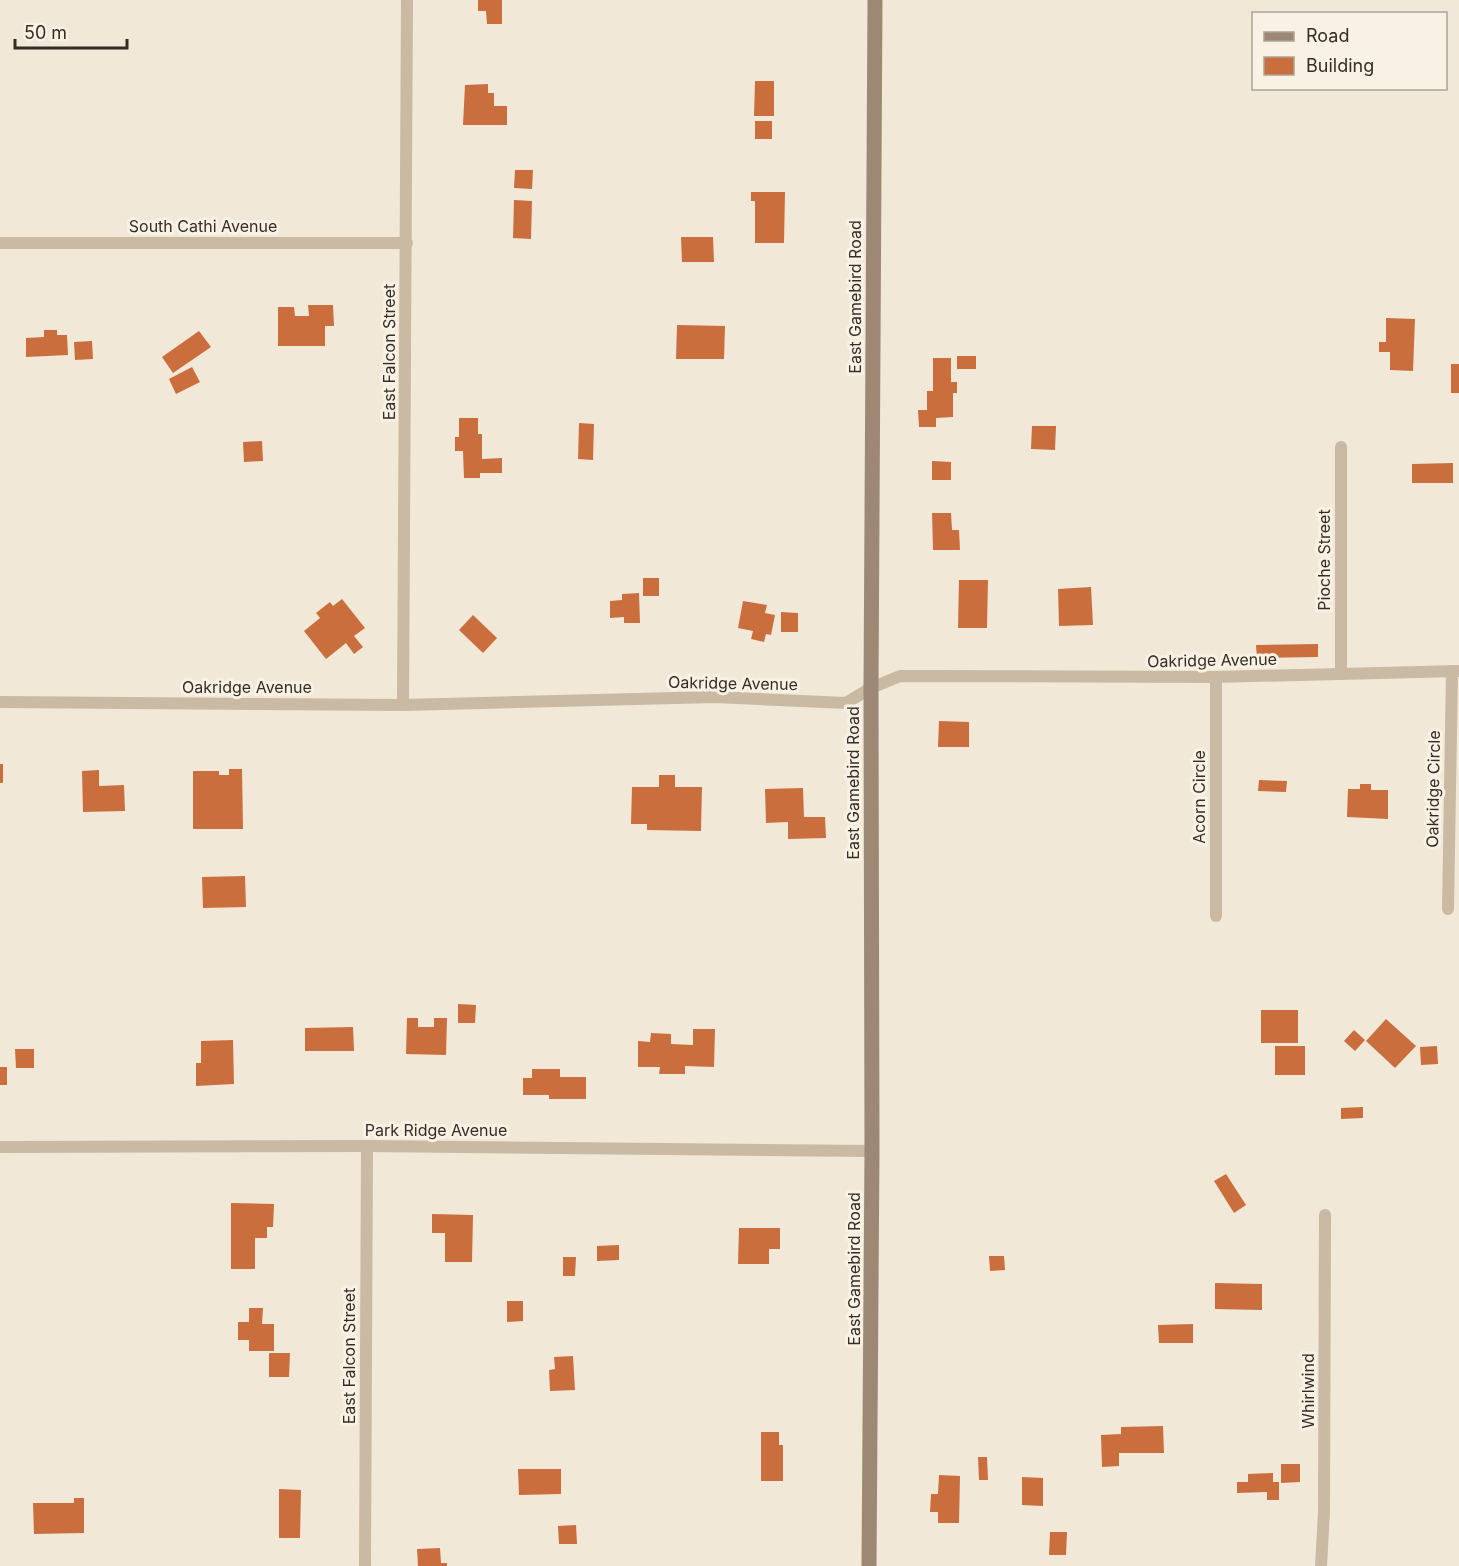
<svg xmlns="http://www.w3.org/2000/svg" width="1459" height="1566" font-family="Inter,sans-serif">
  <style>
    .building { fill: #ca6e3d }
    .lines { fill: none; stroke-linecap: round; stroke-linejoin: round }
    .minor { stroke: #cab9a3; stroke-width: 12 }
    .secondary { stroke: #9d8875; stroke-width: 15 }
    .labels { text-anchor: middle; stroke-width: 6; stroke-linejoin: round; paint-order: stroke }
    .street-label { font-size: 16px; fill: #352c26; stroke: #f9f2e4 }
  </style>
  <rect width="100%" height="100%" fill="#f2e8d8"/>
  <g class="building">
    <polygon points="478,0 502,0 502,24 487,24 486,11 478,11"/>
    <polygon points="755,81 774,81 774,116 754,116"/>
    <polygon points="488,84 488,93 494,93 494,106 507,106 507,125 463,125 465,85"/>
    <rect x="755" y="121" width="17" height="18"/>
    <polygon points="515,170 533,170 532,189 514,188"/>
    <polygon points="751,192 785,192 784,243 755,243 755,201 751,201"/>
    <polygon points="514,200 532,201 531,239 513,238"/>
    <polygon points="681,237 713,237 714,262 682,262"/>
    <polygon points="308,305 333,305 334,326 325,326 325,346 278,346 278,307 294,307 295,316 309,316"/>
    <polygon points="1386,318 1415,319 1413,371 1390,370 1390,352 1379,352 1379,342 1386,342"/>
    <polygon points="677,325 725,326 724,359 676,359"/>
    <polygon points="44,330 57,330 57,335 67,335 68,355 26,357 26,338 44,337"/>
    <polygon points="199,331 211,347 173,373 162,357"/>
    <polygon points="92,341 93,359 75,360 74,342"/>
    <rect x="957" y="356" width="19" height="13"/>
    <polygon points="933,358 951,358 951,382 957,382 957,393 953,393 953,417 936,418 936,427 919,427 918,410 927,410 927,391 933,391"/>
    <rect x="1451" y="364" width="8" height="29"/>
    <polygon points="192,367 200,382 176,394 169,379"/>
    <polygon points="459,418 478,418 478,434 482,434 482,459 502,458 502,473 480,473 480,478 464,478 463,451 455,451 455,437 459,437"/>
    <polygon points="579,423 594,424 593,460 578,459"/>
    <polygon points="1032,426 1056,426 1055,450 1031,449"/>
    <polygon points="262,441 263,461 244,462 243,442"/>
    <polygon points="932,461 951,462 951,480 932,480"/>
    <polygon points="1453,463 1453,483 1412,483 1412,464"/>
    <polygon points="932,513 951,513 952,530 959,530 960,550 933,550"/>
    <rect x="643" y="578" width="16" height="18"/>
    <polygon points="959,580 988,580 987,628 958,628"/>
    <polygon points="1091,587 1093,625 1059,626 1058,589"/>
    <polygon points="639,593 640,623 624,623 624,617 610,618 610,601 622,600 622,594"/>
    <polygon points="342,599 365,628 354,636 363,647 354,654 346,643 326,659 304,631 320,618 316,613 330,602 333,606"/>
    <polygon points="743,601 767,605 765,613 775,615 771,635 766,634 764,642 751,639 753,631 738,628"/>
    <polygon points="781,612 798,613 798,632 781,632"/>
    <polygon points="473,615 497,638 483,653 459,630"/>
    <polygon points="1318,644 1318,657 1257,658 1256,645"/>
    <polygon points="939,721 969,722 969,747 938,747"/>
    <rect x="0" y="764" width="3" height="19"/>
    <polygon points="229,769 242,769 243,829 193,829 193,771 219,771 219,775 229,775"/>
    <polygon points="99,770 99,786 124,785 125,811 83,812 82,771"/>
    <polygon points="659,775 675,775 675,787 702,787 701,831 647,830 647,824 631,824 632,787 659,787"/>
    <polygon points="1259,780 1287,781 1286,792 1258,791"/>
    <polygon points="1360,784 1371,784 1371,790 1388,790 1388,819 1347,817 1348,789 1360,789"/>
    <polygon points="803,788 804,817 825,817 826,838 788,839 788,822 766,823 765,789"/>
    <polygon points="245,876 246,907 203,908 202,877"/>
    <polygon points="458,1004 476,1005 475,1023 458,1023"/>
    <rect x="1261" y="1010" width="37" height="33"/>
    <polygon points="407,1018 418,1018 418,1027 434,1027 434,1018 447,1018 446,1055 406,1054"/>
    <polygon points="1386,1019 1416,1046 1395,1068 1366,1041"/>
    <polygon points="353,1027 354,1051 305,1051 305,1028"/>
    <polygon points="693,1029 715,1029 714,1067 685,1066 685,1074 659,1074 660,1067 638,1067 638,1041 650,1042 651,1033 671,1034 671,1044 693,1045"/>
    <polygon points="1354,1030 1365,1040 1355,1051 1344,1041"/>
    <polygon points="233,1040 234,1084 196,1086 196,1063 201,1063 201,1041"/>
    <rect x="1275" y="1046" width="30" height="29"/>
    <polygon points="1437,1046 1438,1064 1421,1065 1420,1047"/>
    <polygon points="15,1049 34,1049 34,1068 16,1068"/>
    <rect x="0" y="1067" width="7" height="18"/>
    <polygon points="532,1069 560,1069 560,1077 586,1077 586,1099 549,1099 549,1095 523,1095 523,1078 532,1078"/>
    <polygon points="1363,1107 1363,1118 1341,1119 1341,1108"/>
    <polygon points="1226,1174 1246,1205 1234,1213 1214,1181"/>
    <polygon points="231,1203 274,1204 273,1227 267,1227 267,1238 255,1238 255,1269 231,1269"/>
    <polygon points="432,1214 473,1215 472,1262 445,1262 445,1233 432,1233"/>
    <polygon points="739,1228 780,1228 780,1249 769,1249 769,1264 738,1264"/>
    <polygon points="619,1245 619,1260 597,1261 597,1246"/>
    <polygon points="989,1256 1004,1256 1005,1270 990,1271"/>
    <polygon points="563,1257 576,1257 575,1276 563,1276"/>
    <polygon points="1215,1283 1262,1284 1262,1310 1215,1309"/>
    <polygon points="507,1301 523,1301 523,1321 507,1322"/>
    <polygon points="249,1308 263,1308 262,1324 274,1324 274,1351 249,1351 249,1340 238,1340 238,1322 249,1322"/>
    <polygon points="1193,1324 1193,1343 1159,1343 1158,1325"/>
    <polygon points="269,1353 290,1353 289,1377 269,1377"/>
    <polygon points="573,1356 575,1390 550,1391 549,1370 555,1369 554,1357"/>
    <polygon points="1163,1426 1164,1453 1119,1453 1119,1466 1102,1467 1101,1435 1121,1434 1121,1427"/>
    <polygon points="761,1432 779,1432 779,1445 783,1445 783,1481 761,1481"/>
    <polygon points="978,1457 987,1457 988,1480 979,1480"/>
    <polygon points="1281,1464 1300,1464 1300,1482 1281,1483"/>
    <polygon points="518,1469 561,1469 561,1494 519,1495"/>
    <polygon points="1273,1473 1273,1482 1279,1482 1279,1500 1267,1500 1267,1492 1237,1493 1237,1482 1248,1482 1248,1474"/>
    <polygon points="939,1475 960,1476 959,1523 938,1523 938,1512 930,1512 931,1494 938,1494"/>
    <polygon points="1022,1477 1043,1478 1043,1506 1022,1505"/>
    <polygon points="279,1489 301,1490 300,1538 279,1538"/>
    <polygon points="74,1498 84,1498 84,1533 34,1534 33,1503 74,1503"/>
    <polygon points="576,1525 577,1544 559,1544 558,1526"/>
    <polygon points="1050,1532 1067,1532 1066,1555 1049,1555"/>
    <polygon points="440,1548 441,1563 447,1563 447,1566 418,1566 417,1549"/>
  </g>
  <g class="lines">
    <g class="minor">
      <polyline points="0,243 407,243"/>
      <polyline points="1341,447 1341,673"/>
      <polyline points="0,702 403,705 715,697 846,703 871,688 900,676 1216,677 1459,671"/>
      <polyline points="403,705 407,0"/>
      <polyline points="1448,909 1452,671"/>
      <polyline points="1216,916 1216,677"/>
      <polyline points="0,1147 367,1146 872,1151"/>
      <polyline points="365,1566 367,1146"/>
      <polyline points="1321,1566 1324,1512 1325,1215"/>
    </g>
    <polyline class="secondary" points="869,1566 872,1151 871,688 875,0"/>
  </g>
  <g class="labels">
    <g class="street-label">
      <text x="203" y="232">South Cathi Avenue</text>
      <text transform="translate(855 297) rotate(-90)" y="6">East Gamebird Road</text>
      <text transform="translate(389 352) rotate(-90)" y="6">East Falcon Street</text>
      <text transform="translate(1324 560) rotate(-90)" y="6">Pioche Street</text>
      <text transform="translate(1212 660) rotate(-1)" y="6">Oakridge Avenue</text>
      <text transform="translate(733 683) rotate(1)" y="6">Oakridge Avenue</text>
      <text x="247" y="693">Oakridge Avenue</text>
      <text transform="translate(853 783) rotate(-90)" y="6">East Gamebird Road</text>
      <text transform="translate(1433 789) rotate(-89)" y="6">Oakridge Circle</text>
      <text transform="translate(1199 797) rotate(-90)" y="6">Acorn Circle</text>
      <text x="436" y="1136">Park Ridge Avenue</text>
      <text transform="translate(854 1269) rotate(-90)" y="6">East Gamebird Road</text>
      <text transform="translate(349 1356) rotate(-90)" y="6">East Falcon Street</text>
      <text transform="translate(1308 1391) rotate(-90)" y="6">Whirlwind</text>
    </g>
  </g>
  <rect x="1252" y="12" width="195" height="78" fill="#f9f2e4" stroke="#aba398" stroke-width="1.5"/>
  <rect x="1264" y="32" width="30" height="9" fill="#9d8875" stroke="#aba398" stroke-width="1.5"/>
  <text x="1306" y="42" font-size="18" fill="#352c26">Road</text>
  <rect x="1264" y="57" width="30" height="18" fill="#ca6e3d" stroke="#aba398" stroke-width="1.5"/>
  <text x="1306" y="72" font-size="18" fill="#352c26">Building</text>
  <path d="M15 39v9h112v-9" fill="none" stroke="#352c26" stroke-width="3"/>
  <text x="24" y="39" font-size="18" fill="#352c26" stroke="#f9f2e4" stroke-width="4.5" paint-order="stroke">50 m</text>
</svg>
